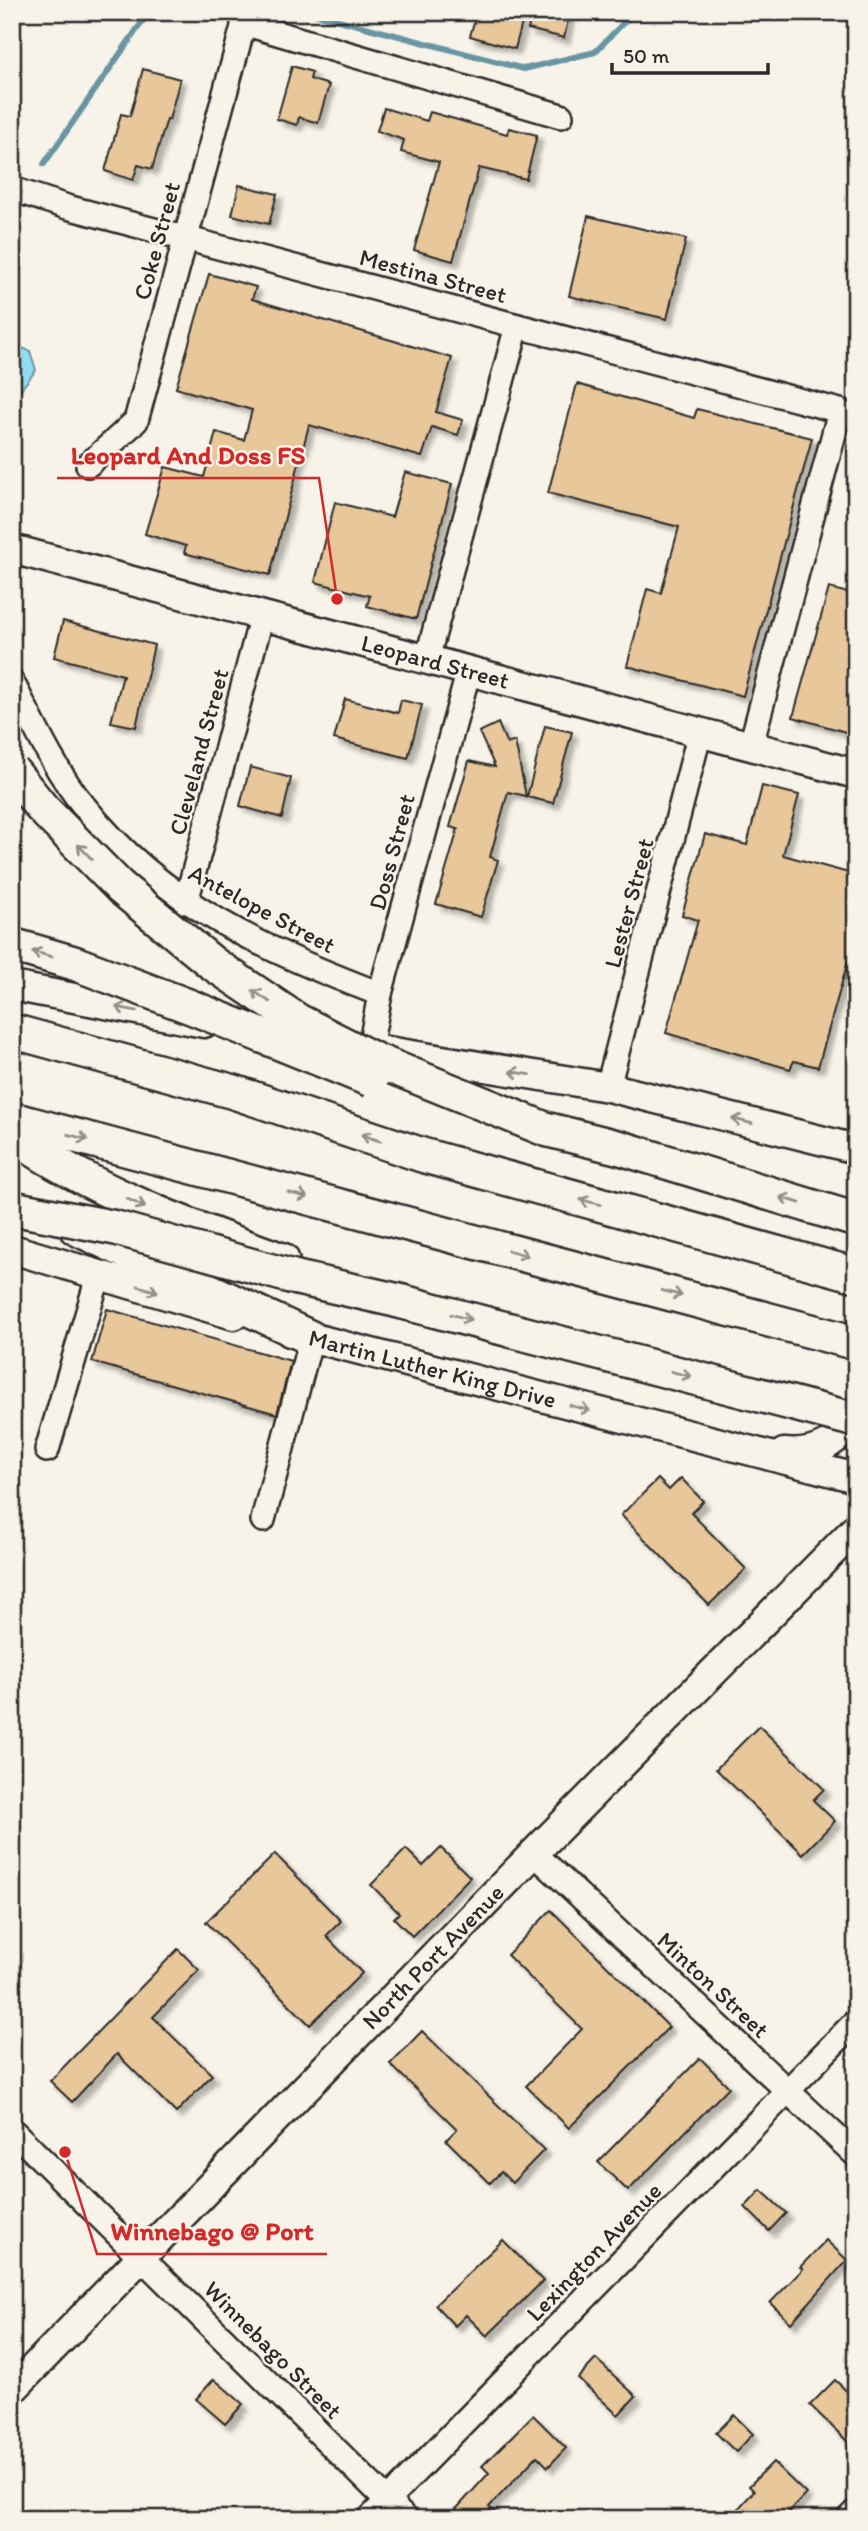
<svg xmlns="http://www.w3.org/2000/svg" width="868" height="2531" font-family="Itim,sans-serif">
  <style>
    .water { fill: #92dcf3; stroke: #6995a3; stroke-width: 2 }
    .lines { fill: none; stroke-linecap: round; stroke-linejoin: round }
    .stream { stroke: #6995a3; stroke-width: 6 }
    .building { fill: #e8c79a; stroke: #2b2b2b; stroke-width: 2; filter: url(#shadow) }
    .minor-casing { stroke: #2b2b2b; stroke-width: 28 }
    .major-casing { stroke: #2b2b2b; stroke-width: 33 }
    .highway-casing { stroke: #2b2b2b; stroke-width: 38 }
    .minor { stroke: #f7f3e8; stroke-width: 23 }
    .major { stroke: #f7f3e8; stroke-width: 28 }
    .highway { stroke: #f7f3e8; stroke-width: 33 }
    .highway-bridge-casing { stroke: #2b2b2b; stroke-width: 38; stroke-linecap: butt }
    .highway-bridge { stroke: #f7f3e8; stroke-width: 33 }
    .oneway { stroke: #918f8a }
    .labels { text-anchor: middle; stroke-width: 5; stroke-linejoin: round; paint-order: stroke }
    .street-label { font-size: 24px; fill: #2b2b2b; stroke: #f7f3e8 }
    .leader { fill: none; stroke: #d62828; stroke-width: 2.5 }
    .callout-dot { fill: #d62828; stroke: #f7f3e8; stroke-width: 2.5 }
    .callout-label { font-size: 26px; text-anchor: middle; font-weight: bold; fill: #d62828; stroke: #f7f3e8; stroke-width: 5; stroke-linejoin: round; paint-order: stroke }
  </style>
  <defs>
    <filter id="shadow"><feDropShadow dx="5.5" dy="5.5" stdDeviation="2" flood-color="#0004"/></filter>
  </defs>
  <rect width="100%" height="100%" fill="#f7f3e8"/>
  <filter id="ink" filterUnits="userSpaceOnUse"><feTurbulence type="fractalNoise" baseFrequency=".0143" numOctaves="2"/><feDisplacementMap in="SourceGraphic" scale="14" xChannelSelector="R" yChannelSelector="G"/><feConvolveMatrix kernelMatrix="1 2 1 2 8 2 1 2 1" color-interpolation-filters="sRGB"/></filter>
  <g filter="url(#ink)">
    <polygon class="water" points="12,344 30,351 36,370 19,392 12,394"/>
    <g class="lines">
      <g class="stream">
        <polyline points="308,12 524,69 595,52 634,12"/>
        <polyline points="44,164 149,12"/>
      </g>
    </g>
    <g class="building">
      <polygon points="477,12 497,12 523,19 515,49 470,36"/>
      <polygon points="533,12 570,12 564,38 528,29"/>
      <polygon points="292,66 312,72 310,79 329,85 318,123 299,117 297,125 277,119"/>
      <polygon points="143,69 180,79 169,120 167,119 152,169 138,165 133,180 105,171 121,114 130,116"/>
      <polygon points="384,108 427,121 430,112 507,134 509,128 537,135 526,179 479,168 453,261 414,250 439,162 401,152 404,140 377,131"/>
      <polygon points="239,185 277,194 269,224 232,215"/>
      <polygon points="588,216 686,239 667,319 569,296"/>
      <polygon points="209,274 256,287 252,299 452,358 436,412 463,420 458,435 432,427 422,457 309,425 270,575 184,553 186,546 145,534 165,467 204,477 216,432 244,440 252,410 176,388"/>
      <polygon points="577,384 694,418 697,409 812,438 743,696 627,666 647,589 661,593 679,527 548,493"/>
      <polygon points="405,472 452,484 416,619 367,606 370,596 315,582 335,502 392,517"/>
      <polygon points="829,588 856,595 856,735 793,717"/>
      <polygon points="63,621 154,645 136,727 111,722 123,675 54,657"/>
      <polygon points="345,699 398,713 401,700 422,705 408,758 334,739"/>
      <polygon points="498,723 507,744 515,741 526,796 508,792 490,857 498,860 481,917 436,904 458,829 450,827 469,761 495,767 479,732"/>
      <polygon points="545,726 572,732 553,803 527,797"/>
      <polygon points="250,767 291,778 282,818 240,806"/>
      <polygon points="762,786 799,795 783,855 856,875 856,933 818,1067 794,1061 790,1069 666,1033 698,920 682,915 705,834 747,845"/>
      <polygon points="107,1309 291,1361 277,1414 92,1362"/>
      <polygon points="681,1478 703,1501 691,1513 746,1569 709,1605 621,1515 658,1479 669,1490"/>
      <polygon points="759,1726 824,1789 813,1800 835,1821 803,1854 716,1769"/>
      <polygon points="441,1848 470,1877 412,1936 394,1918 399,1913 371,1885 406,1849 423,1866"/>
      <polygon points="275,1854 341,1921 326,1936 362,1973 310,2025 206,1922"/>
      <polygon points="551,1910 669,2027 569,2128 526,2086 582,2029 507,1955"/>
      <polygon points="178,1949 199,1970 153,2017 212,2075 176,2113 117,2054 72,2102 50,2081"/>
      <polygon points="422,2031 544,2150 512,2183 501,2172 490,2183 446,2140 457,2129 390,2064"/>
      <polygon points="700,2058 729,2087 628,2191 598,2162"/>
      <polygon points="761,2190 786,2213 769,2231 745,2207"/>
      <polygon points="503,2240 543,2281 487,2336 466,2315 455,2326 435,2305"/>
      <polygon points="826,2240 847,2260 791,2323 770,2303 803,2269 800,2267"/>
      <polygon points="596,2359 636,2396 618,2415 578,2378"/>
      <polygon points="214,2379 243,2404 225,2424 196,2399"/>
      <polygon points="835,2380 856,2400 856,2434 848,2442 810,2405"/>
      <polygon points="533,2415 566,2448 548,2467 537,2456 489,2507 502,2519 447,2519 489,2473 482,2466"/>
      <polygon points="734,2415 753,2434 736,2452 716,2433"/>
      <polygon points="773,2462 806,2494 782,2519 729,2519 754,2491 749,2486"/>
    </g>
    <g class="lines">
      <defs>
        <g id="minor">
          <polyline points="243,23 561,116"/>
          <polyline points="12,189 67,207 840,411 751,745"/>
          <polyline points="88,465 136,421 247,12"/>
          <polyline points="427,659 517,326"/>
          <path d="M12 682C34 724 54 770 84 806 163 905 265 950 380 994"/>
          <polyline points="186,902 262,615"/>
          <polyline points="370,1048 380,994 469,670"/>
          <polyline points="608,1087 700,732"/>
          <polyline points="47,1450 99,1274"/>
          <polyline points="263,1520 311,1338"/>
          <polyline points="534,1853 856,2155"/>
          <polyline points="12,2130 406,2519"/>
          <polyline points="369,2519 856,2021"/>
          <polyline points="848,2519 856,2511"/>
        </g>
        <g id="major">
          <path id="s1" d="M12 549 856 774"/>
          <polyline points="12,986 204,1023"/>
          <polyline points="369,1048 608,1087 856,1149"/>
          <polyline points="12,1249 234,1315"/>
          <path id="s2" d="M290 1332 856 1478"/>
          <path d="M784 1453C818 1456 833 1443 856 1420"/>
          <path id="s3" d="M12 2390 534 1853 856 1528"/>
        </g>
        <g id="highway">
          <polyline points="12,1031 234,1092 422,1155 856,1275"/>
          <polyline points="12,1119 856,1343"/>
          <path d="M12 1135C94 1192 189 1227 282 1260"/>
          <polyline points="76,1228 311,1338"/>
        </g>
      </defs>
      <use href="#minor" class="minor-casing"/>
      <use href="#major" class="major-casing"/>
      <use href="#highway" class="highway-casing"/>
      <use href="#minor" class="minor"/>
      <use href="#major" class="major"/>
      <use href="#highway" class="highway"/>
      <defs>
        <g id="highway-bridge">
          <polyline points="12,771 42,808 120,887 212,963 298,1021 375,1060 545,1129 621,1148 856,1220"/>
          <polyline points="12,945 74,963 191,1007 371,1080"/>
          <polyline points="12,1208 116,1228 297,1278 395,1300 856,1420"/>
        </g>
      </defs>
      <use href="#highway-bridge" class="highway-bridge-casing"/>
      <use href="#highway-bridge" class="highway-bridge"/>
    </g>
    <defs><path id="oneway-shaft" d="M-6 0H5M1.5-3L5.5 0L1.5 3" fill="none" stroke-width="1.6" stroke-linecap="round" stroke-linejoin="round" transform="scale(1.75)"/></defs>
    <g class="oneway">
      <use href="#oneway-shaft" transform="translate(85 852) rotate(-135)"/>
      <use href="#oneway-shaft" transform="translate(42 954) rotate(-164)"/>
      <use href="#oneway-shaft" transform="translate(261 996) rotate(-146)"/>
      <use href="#oneway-shaft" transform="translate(126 1009) rotate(-170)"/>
      <use href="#oneway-shaft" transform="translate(520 1073) rotate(-171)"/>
      <use href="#oneway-shaft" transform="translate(742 1121) rotate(-166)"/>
      <use href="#oneway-shaft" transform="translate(78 1137) rotate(15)"/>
      <use href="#oneway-shaft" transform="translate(371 1138) rotate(-161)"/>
      <use href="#oneway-shaft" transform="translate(298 1195) rotate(15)"/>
      <use href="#oneway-shaft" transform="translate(790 1200) rotate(-163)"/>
      <use href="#oneway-shaft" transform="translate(590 1202) rotate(-165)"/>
      <use href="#oneway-shaft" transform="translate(136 1203) rotate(25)"/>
      <use href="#oneway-shaft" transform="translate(518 1253) rotate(15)"/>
      <use href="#oneway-shaft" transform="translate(148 1289) rotate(17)"/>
      <use href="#oneway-shaft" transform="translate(672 1293) rotate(15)"/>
      <use href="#oneway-shaft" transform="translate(461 1317) rotate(15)"/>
      <use href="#oneway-shaft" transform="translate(681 1374) rotate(15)"/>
      <use href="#oneway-shaft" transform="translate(580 1408) rotate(15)"/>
    </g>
  </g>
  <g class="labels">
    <g class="street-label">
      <text transform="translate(157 241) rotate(-75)" y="8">Coke Street</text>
      <text transform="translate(433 276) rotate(15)" y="8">Mestina Street</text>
      <text dy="8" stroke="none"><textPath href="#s1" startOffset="438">Leopard Street</textPath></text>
      <text transform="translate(199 752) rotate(-75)" y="8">Cleveland Street</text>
      <text transform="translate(392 852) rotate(-75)" y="8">Doss Street</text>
      <text transform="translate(629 903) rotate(-75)" y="8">Lester Street</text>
      <text transform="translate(262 909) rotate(28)" y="8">Antelope Street</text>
      <text dy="8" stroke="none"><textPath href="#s2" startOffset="147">Martin Luther King Drive</textPath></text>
      <text dy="8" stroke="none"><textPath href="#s3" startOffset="604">North Port Avenue</textPath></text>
      <text transform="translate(713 1985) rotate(43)" y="8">Minton Street</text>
      <text transform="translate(594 2252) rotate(-46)" y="8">Lexington Avenue</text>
      <text transform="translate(273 2350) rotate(45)" y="8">Winnebago Street</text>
    </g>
  </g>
  <path class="leader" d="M337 599L319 478H57M65 2152L97 2254H327"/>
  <g class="callout-dot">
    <circle cx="337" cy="599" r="7"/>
    <circle cx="65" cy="2152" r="7"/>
  </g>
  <g class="callout-label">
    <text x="188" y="464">Leopard And Doss FS</text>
    <text x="212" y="2240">Winnebago @ Port</text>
  </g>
  <rect width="868" height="2531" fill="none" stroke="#f7f3e8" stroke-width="42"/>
  <rect x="21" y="21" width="826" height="2489" fill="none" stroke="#2b2b2b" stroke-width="2.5" filter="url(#ink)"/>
  <path d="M612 63v10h156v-10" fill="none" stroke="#2b2b2b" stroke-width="3.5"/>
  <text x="623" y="63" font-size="21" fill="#2b2b2b" stroke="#f7f3e8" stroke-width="5" paint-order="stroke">50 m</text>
</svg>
